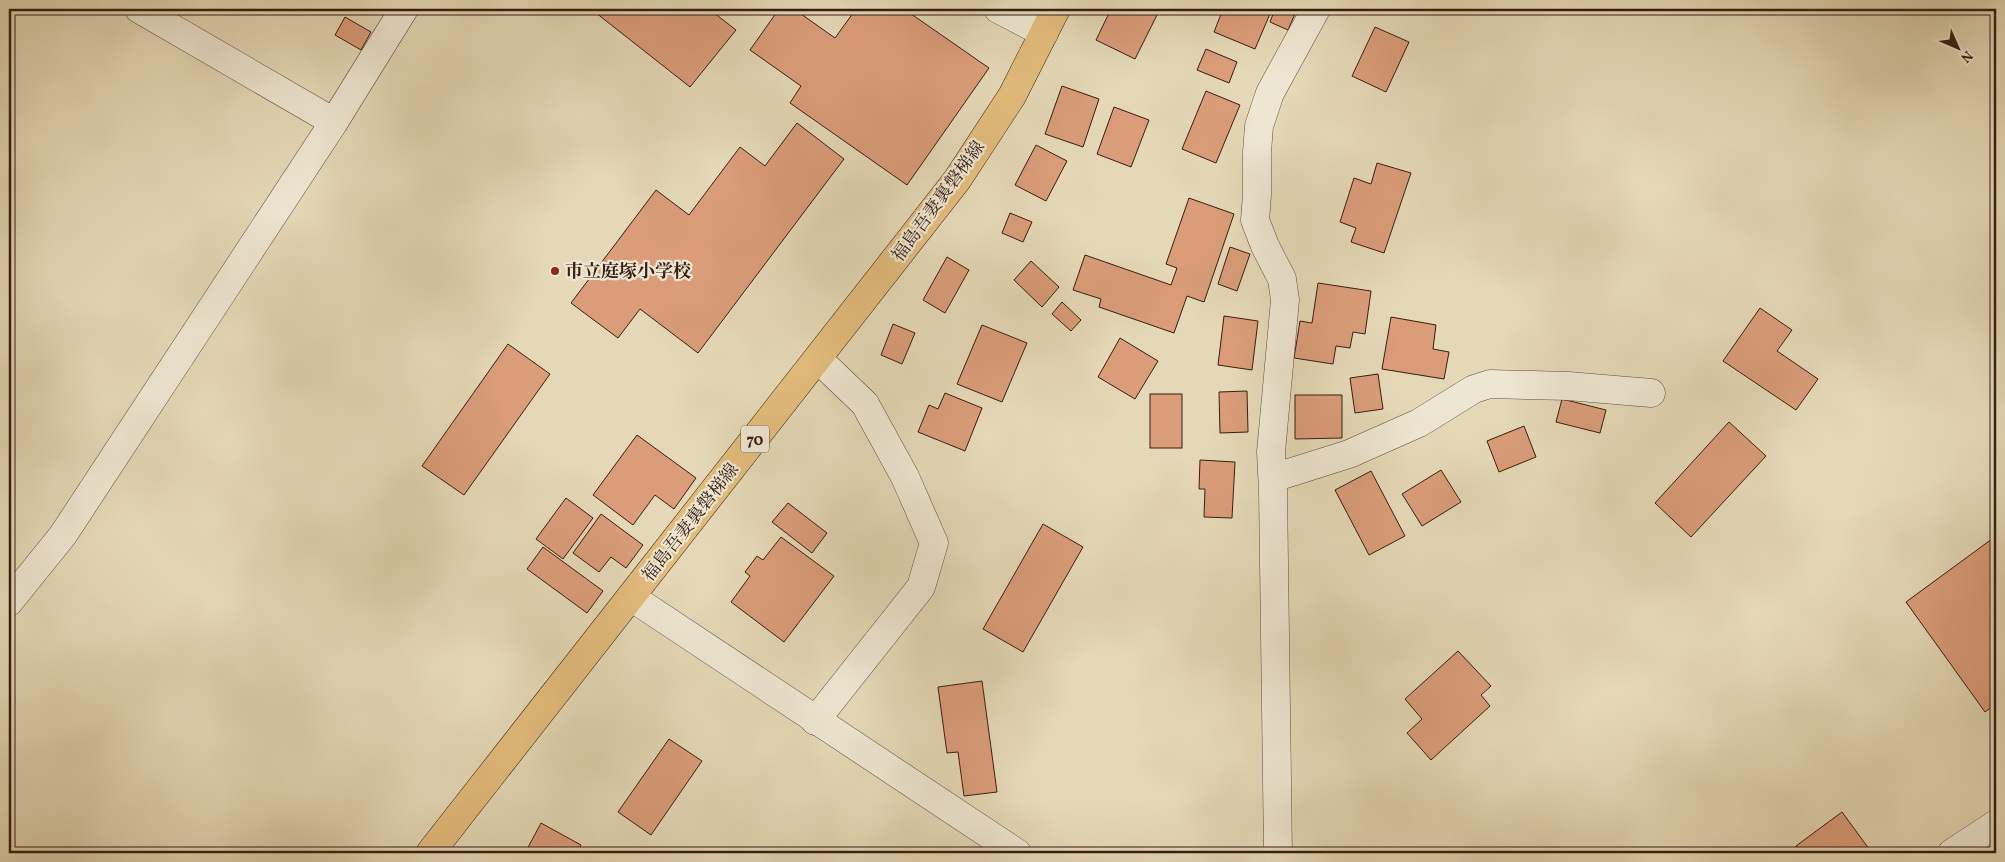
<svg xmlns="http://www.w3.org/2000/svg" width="2005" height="862" font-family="Vollkorn,'Noto Serif JP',serif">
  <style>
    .building { fill: #da9c79; stroke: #381d12 }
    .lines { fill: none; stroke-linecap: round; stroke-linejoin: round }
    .minor-casing { stroke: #634c3b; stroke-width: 29 }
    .major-casing { stroke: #381d12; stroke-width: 29 }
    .minor { stroke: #ede6d0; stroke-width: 28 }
    .major { stroke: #e2bc7b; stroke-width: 28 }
    .poi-dot { fill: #8f2418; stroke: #ede6d0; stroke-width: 2 }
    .labels { text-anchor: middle; stroke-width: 4.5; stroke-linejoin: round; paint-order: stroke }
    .shield { fill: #ede6d0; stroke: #6e594b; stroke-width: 1 }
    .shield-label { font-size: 16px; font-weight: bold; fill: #381d12 }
    .street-label { font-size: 18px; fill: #381d12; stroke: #ede6d0 }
    .poi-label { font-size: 18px; font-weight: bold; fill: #381d12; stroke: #ede6d0; text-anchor: start }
  </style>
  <rect width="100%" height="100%" fill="#e4d8b6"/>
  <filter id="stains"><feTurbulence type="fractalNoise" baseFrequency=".004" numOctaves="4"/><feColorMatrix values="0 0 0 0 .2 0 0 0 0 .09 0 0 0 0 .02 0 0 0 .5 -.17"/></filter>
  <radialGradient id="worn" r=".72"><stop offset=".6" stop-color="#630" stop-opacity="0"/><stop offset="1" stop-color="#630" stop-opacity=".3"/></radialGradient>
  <g class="building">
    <polygon points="591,9 709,9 736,30 690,87"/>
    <polygon points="779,9 794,9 835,38 856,9 904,9 989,68 907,185 790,103 801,86 750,50"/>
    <polygon points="1111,9 1160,9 1135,59 1096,40"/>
    <polygon points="1223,9 1272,9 1255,49 1214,32"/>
    <polygon points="1275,9 1297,9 1288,30 1270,22"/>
    <polygon points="345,17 371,32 361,50 335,35"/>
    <polygon points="1375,27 1409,42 1386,92 1352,76"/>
    <polygon points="1206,49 1237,62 1229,83 1197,70"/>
    <polygon points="1062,86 1099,99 1083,147 1045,134"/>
    <polygon points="1206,91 1240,105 1216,163 1182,149"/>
    <polygon points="1114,107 1149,120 1131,167 1097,154"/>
    <polygon points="797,123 844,159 698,353 640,309 618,338 571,303 656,190 689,215 740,147 765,166"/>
    <polygon points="1036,145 1067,161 1046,201 1015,185"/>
    <polygon points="1377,163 1411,173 1384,253 1351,242 1356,228 1340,222 1354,178 1371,184"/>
    <polygon points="1189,198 1234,214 1204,302 1187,296 1174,333 1099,307 1101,299 1073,290 1085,255 1171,285 1177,268 1166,264"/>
    <polygon points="1010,213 1032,222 1023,242 1002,233"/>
    <polygon points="1230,247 1250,254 1237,291 1218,284"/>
    <polygon points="947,257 969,270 945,313 923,300"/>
    <polygon points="1031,261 1059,287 1042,307 1014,280"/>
    <polygon points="1318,283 1371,291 1365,334 1353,332 1350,348 1336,346 1333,364 1294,358 1300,321 1312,323"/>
    <polygon points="1062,302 1081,320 1071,331 1052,314"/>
    <polygon points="1760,308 1792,330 1777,351 1818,379 1796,410 1723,361"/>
    <polygon points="1224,316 1258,321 1252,370 1218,365"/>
    <polygon points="1391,317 1436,325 1433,349 1449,352 1444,379 1382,369"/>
    <polygon points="893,324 915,333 902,364 881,355"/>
    <polygon points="982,325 1027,343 1002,402 957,384"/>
    <polygon points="1120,338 1158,361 1135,399 1098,377"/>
    <polygon points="508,344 550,374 464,495 422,466"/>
    <polygon points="1378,374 1383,409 1355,413 1350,378"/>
    <polygon points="1247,391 1248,432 1220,433 1219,392"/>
    <polygon points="945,393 982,408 965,451 918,432 929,405 938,409"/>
    <rect x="1150" y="394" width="32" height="54"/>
    <polygon points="1295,395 1342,395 1342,438 1295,439"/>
    <polygon points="1562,399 1606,410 1600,433 1556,422"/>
    <polygon points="1729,422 1766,456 1691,537 1655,503"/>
    <polygon points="1524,426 1536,457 1499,472 1487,441"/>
    <polygon points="637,435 696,478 674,509 655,495 633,525 593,495"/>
    <polygon points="1200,460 1235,462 1232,518 1204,517 1205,489 1199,489"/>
    <polygon points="1441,470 1461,502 1422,526 1402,494"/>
    <polygon points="1371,471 1405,536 1369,555 1335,490"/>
    <polygon points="566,498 593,518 563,559 536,539"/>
    <polygon points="788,503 827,533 812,553 772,522"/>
    <polygon points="601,514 643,545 626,568 611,557 599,572 573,553"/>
    <polygon points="1043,524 1083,547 1023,652 983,629"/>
    <polygon points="1996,536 1996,704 1985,712 1906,602"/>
    <polygon points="781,537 834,576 784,642 731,602 750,576 745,572 757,556 763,560"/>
    <polygon points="543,547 603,591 587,613 527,569"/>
    <polygon points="1458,651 1491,686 1481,695 1490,706 1431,760 1407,733 1422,719 1405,699"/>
    <polygon points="982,681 997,792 964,796 958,752 947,753 938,687"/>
    <polygon points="669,739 702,761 651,835 618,812"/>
    <polygon points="1842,812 1872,853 1801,853 1796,846"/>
    <polygon points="541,823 581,845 577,853 525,853"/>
  </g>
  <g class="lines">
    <defs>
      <g id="minor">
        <polyline points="139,9 334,122"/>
        <polyline points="998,9 1044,33"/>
        <polyline points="1273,478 1349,454 1419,423 1474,389 1490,384 1568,386 1651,393"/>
        <polyline points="631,597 1017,853"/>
        <polyline points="9,602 63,535 334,122 404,9"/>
        <polyline points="815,721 921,587 934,543 905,477 865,404 818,359"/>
        <polyline points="1278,853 1273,490 1271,452 1285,300 1282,279 1265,246 1255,220 1257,195 1257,152 1259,126 1270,93 1316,9"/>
        <polyline points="1952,853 1996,824"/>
      </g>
      <polyline id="major" points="430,853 957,180 1012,96 1056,9"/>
    </defs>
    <use href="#minor" class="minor-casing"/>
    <use href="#major" class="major-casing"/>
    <use href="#minor" class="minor"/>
    <use href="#major" class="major"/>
  </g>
  <circle class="poi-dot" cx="555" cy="271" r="5"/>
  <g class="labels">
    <rect class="shield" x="741" y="425.5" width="28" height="27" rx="4"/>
    <g class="shield-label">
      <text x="755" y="445">70</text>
    </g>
    <g class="street-label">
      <text transform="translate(938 201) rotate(-54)" y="6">福島吾妻裏磐梯線</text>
      <text transform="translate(690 522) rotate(-52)" y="6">福島吾妻裏磐梯線</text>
    </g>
    <g class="poi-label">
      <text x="565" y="277">市立庭塚小学校</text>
    </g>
  </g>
  <rect width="2005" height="862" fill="none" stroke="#e4d8b6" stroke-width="30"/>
  <rect x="10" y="10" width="1985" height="842" fill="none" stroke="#381d12" stroke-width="2.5"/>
  <rect x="15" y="15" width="1975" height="832" fill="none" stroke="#381d12"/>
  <g transform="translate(1958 48) rotate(135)" stroke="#ede6d0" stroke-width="4" paint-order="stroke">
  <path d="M0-4L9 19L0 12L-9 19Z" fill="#381d12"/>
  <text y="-8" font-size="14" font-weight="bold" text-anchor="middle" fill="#381d12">N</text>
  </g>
  <rect width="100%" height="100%" filter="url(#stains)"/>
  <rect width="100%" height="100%" fill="url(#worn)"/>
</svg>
